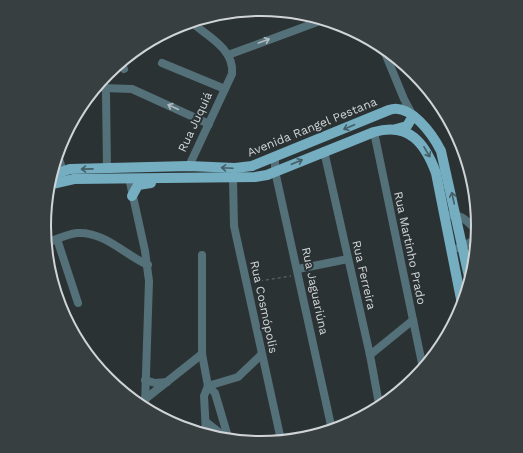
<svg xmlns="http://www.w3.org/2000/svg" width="523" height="453" font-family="'Work Sans',sans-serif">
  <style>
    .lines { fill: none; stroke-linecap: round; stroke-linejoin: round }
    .path { stroke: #6c7274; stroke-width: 1; stroke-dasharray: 3 3; stroke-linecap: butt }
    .minor { stroke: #547079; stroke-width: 8 }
    .major { stroke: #74aec0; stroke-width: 10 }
    .oneway { stroke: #b1bbbf }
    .oneway2 { stroke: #455d65 }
    .labels { text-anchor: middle; stroke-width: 4; stroke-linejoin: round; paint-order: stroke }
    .street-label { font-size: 12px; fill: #d0d4d6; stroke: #2b3234 }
    .rim { fill: none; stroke: #d0d4d6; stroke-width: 2 }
  </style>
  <rect width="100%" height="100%" fill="#2b3234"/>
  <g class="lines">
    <polyline class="path" points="254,282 291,276"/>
    <g class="minor">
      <polyline points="385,53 404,99 413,116"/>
      <polyline points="228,55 320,21"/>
      <polyline points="121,63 124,69"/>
      <polyline points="162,63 225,89"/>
      <polyline points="99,86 103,88 132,89 209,124"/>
      <polyline points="106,94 107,169"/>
      <polyline points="374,132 423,368"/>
      <polyline points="324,151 370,355 379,404"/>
      <polyline points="58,156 63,171"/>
      <polyline points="275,157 275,171 332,430"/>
      <path d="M189 166 232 74C235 50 208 36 192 23"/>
      <polyline points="129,178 145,251 149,281 145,405"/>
      <polyline points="233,179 234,226 281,440"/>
      <path d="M444 217C459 210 468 222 478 232"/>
      <polyline points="57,239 78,303"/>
      <path d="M47 243C57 239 67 234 77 233 104 231 125 255 148 265"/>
      <polyline points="458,248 477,239"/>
      <polyline points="202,255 202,354 208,386"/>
      <polyline points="298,269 348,259"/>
      <polyline points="370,355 413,320"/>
      <polyline points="145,380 155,383 167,382"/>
      <polyline points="208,386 238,377 261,355"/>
      <polyline points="208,386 215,393 228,437"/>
      <polyline points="144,400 202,354"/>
      <polyline points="206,422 225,437"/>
      <polyline points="206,433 204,396 208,386"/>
    </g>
    <g class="major">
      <polyline points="396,129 407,126 413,116"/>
      <path d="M55 174 70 169 189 166 235 168 252 166 389 110C410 102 433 135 441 151L469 277"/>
      <path d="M52 184 74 179 255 177 267 175 374 132C409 122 425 143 436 173L463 309"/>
      <polyline points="132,196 138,185 151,183"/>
    </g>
  </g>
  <defs><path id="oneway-shaft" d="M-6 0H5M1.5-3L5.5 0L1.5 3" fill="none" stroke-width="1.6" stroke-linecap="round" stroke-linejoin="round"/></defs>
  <g class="oneway">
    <use href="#oneway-shaft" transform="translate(264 41) rotate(-20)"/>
    <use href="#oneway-shaft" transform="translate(173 107) rotate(-155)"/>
  </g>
  <g class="oneway2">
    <use href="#oneway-shaft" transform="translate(349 127) rotate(157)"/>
    <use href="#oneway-shaft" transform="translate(427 152) rotate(60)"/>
    <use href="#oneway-shaft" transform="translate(297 162) rotate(-23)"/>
    <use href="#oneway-shaft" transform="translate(227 168) rotate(-177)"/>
    <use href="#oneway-shaft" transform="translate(87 169) rotate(179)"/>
    <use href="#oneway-shaft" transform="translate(453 198) rotate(-102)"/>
  </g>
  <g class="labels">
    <g class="street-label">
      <text transform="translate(195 122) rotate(-65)" y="4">Rua Juquiá</text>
      <text transform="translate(312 127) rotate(-22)" y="4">Avenida Rangel Pestana</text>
      <text transform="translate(410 248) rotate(78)" y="4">Rua Martinho Prado</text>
      <text transform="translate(364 275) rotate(77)" y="4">Rua Ferreira</text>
      <text transform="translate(315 291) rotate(78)" y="4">Rua Jaguariúna</text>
      <text transform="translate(264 307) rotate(78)" y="4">Rua Cosmópolis</text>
    </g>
  </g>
  <path d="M0 0H523V453H0ZM51 226a210 210 0 1 1 420 0a210 210 0 1 1-420 0Z" fill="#383f41" fill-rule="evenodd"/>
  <path class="rim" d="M51 226a210 210 0 1 1 420 0a210 210 0 1 1-420 0Z"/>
</svg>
